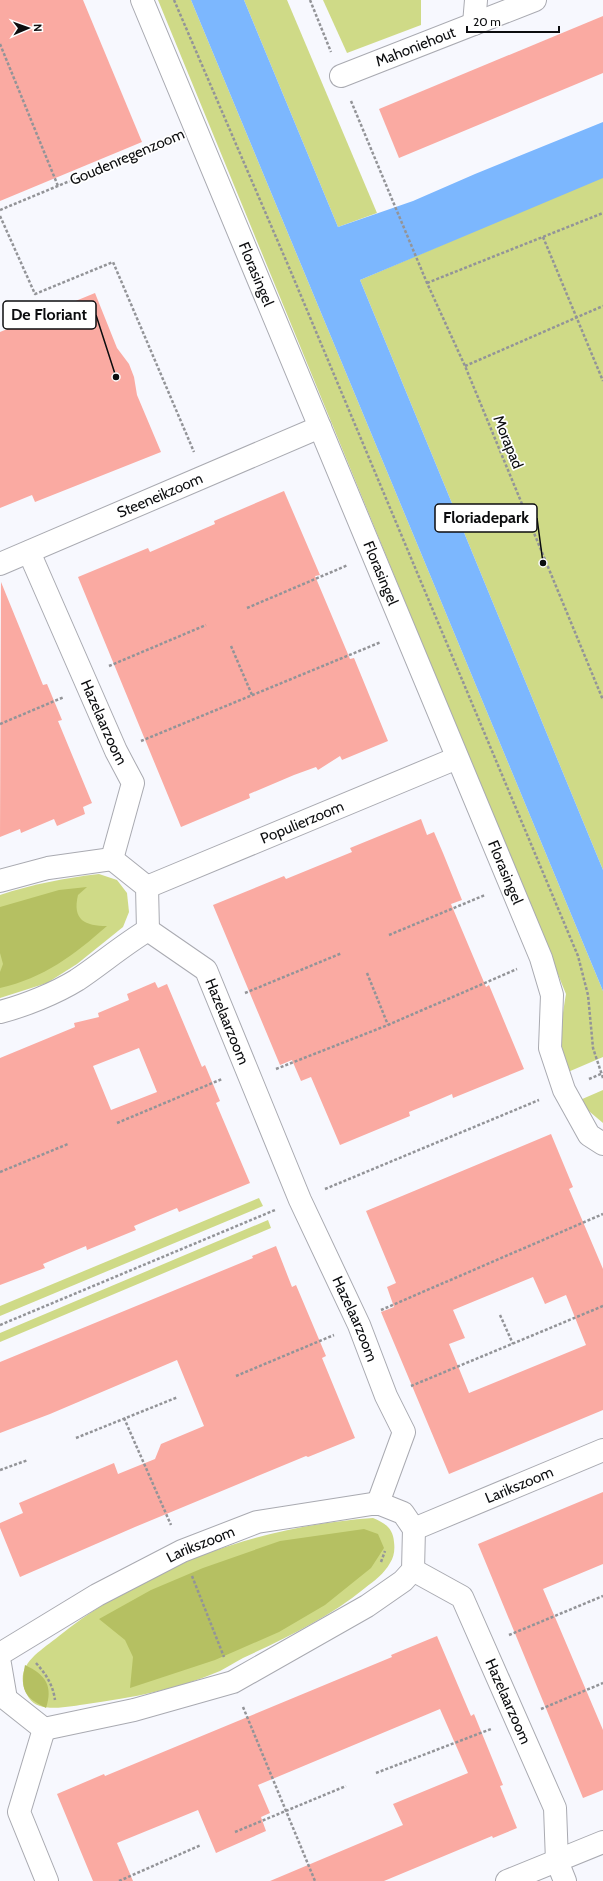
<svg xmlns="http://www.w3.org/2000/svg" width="603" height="1881" font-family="Cabin,sans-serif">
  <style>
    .green { fill: #cfda87 }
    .forest { fill: #b5c062 }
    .water { fill: #7cb7fe }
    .building { fill: #faaaa2; fill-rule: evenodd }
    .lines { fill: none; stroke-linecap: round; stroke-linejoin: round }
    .minor-casing { stroke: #a9aab1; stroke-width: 24 }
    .path { stroke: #939498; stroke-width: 2.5; stroke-dasharray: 3 2; stroke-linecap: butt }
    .minor { stroke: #fff; stroke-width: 22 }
    .labels { text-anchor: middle; stroke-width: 3.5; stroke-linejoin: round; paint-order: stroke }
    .street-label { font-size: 15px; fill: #0c0d0f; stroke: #fff }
    .leader { fill: none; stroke: #0c0d0f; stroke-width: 1.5 }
    .callout-dot { fill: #0c0d0f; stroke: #fff; stroke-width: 1.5 }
    .callout { fill: #fff; stroke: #0c0d0f; stroke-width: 1.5 }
    .callout-label { font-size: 16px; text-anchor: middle; font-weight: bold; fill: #0c0d0f }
  </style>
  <rect width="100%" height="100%" fill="#f7f8fe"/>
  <g class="green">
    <path d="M158 0H191L603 991V1057L568 1072C558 1044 561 1023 566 994Z"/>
    <polygon points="244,0 287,0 377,213 338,227"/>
    <polygon points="323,0 421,0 421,25 347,53"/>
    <polygon points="603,176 603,870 360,280"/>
    <path d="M99 874 117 880 127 893 129 912 123 927 77 964 47 983 0 998V895C33 884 65 878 99 874Z"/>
    <polygon points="603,1090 603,1123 584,1107 580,1100"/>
    <polygon points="259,1198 263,1206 0,1316 0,1306"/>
    <polygon points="268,1220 271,1228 0,1342 0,1333"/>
    <path d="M373 1518C385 1523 393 1528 394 1542 395 1550 394 1557 390 1563 384 1574 374 1581 365 1588 328 1618 286 1638 243 1658 235 1662 228 1667 220 1671 179 1689 131 1698 87 1704 71 1706 39 1714 29 1698 10 1667 38 1653 59 1636 148 1565 260 1526 373 1518Z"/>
  </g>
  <g class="forest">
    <path d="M87 887 78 895C72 920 85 926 107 926 74 955 44 978 0 988V972L3 964 0 953V907L59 890Z"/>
    <polygon points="364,1529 378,1534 384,1548 371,1568 325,1605 279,1632 215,1660 130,1688 133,1657 125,1640 99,1619 151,1590 203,1568 280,1541"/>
    <path d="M25 1665C46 1675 53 1686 46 1708 24 1697 20 1690 25 1665Z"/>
  </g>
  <polygon class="water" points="191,0 244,0 338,227 413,201 475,174 603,122 603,178 360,280 603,870 603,991"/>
  <g class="building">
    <polygon points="0,0 83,0 142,142 0,201"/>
    <polygon points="603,16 603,73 399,158 379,109"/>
    <polygon points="95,293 117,348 129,364 134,377 137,395 161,452 35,502 32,495 0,508 0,332"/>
    <polygon points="284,491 320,575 315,576 350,659 354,658 388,741 342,760 340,756 318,770 316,767 294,775 249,794 250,798 181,827 78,577 148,548 150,552 215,524 214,521"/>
    <polygon points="1,582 43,685 47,684 62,720 58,721 92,803 83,807 85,814 57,826 54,819 21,833 20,829 0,837"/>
    <polygon points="421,819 427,835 434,832 443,853 462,900 451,904 486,987 489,985 524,1069 453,1098 452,1094 431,1103 409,1112 410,1116 340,1145 311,1077 301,1081 292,1060 280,1065 213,905 284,876 286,879 352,852 350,848"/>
    <path d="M155 982 158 988 167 984 202 1067 205 1065 220 1101 216 1103 250 1183 179 1212 177 1208 134 1226 136 1230 87 1250 86 1246 43 1264 45 1268 0 1285V1058L75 1027 74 1023 99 1017 98 1013 129 1000 127 994ZM139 1048 157 1092 111 1110 93 1066Z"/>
    <path d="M551 1134 573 1187 569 1189 603 1269V1410L449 1474 381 1312 394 1307 387 1287 396 1283 366 1211ZM533 1277 545 1304 566 1295 586 1345 469 1393 449 1344 465 1338 453 1310Z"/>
    <polygon points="276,1246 292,1287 296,1285 326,1356 322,1358 355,1438 308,1457 306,1456 135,1527 20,1577 0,1528 0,1523 23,1513 19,1503 114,1463 118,1474 155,1459 161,1444 204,1426 177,1360 50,1414 0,1433 0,1362 253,1258 252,1256"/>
    <polygon points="603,1492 603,1564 543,1589 603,1730 603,1790 583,1798 478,1544"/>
    <polygon points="437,1636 471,1716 474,1714 503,1785 500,1786 517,1828 493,1838 492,1836 384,1881 270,1881 403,1825 393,1804 468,1773 440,1709 258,1785 270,1813 261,1817 266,1831 216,1853 198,1810 117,1843 133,1881 93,1881 57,1794 104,1774 105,1776 392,1657 391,1655"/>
  </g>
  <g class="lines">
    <defs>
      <g id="minor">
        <path id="s1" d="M142 0 541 958 552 995 550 1048 564 1090 589 1135 603 1144"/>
        <polyline points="474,24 476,0"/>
        <path id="s2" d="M341 76 535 0"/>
        <path id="s3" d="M29 552 116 751 133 783 112 859"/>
        <path id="s4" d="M0 564 320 427"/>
        <polyline points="112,859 147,887 148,930"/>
        <polyline points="0,881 48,868 112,859"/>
        <path id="s5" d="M147 887 457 758"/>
        <path id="s6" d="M148 930 206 970 300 1200 359 1325 386 1396 404 1432 378 1503"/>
        <path d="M0 1012C24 1006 56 993 77 980 101 964 123 945 148 930"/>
        <path id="s7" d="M414 1529 603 1450"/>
        <path id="s8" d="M413 1570 462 1597 555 1808 557 1861 565 1881"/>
        <path id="s9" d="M0 1654 97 1595 182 1551 257 1522 378 1503 403 1513 414 1529 413 1570 403 1581 367 1606 233 1682 134 1710 44 1729"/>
        <polyline points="0,1664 6,1699 44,1729"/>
        <polyline points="44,1729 19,1812 47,1881"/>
        <polyline points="507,1881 603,1842"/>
      </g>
    </defs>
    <use href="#minor" class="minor-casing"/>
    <g class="path">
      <polyline points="174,0 291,272 578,956 588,995 593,1048 603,1078"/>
      <polyline points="310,0 331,52"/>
      <polyline points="0,44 58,186"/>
      <polyline points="351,101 427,283 465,366 603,700"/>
      <polyline points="0,210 171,139"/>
      <polyline points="0,216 35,294 113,262 194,452"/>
      <polyline points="543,237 603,381"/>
      <polyline points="427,283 603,213"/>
      <polyline points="465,366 603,306"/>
      <polyline points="247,608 348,565"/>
      <polyline points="231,646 252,695"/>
      <polyline points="109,666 206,625"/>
      <polyline points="0,724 64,697"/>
      <polyline points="141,741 381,642"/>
      <polyline points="389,935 485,895"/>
      <polyline points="367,973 388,1025"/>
      <polyline points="245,993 342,953"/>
      <polyline points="276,1069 388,1025 517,969"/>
      <polyline points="589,1079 603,1073"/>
      <polyline points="117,1123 222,1079"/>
      <polyline points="0,1172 68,1144"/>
      <polyline points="325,1189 539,1100"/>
      <polyline points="381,1310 603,1214"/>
      <polyline points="500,1315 513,1344"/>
      <polyline points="0,1325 275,1210"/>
      <polyline points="236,1376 334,1335"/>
      <polyline points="411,1386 603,1306"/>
      <polyline points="124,1418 171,1525"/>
      <polyline points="76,1438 178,1397"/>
      <polyline points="0,1470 28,1460"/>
      <polyline points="381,1562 385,1551"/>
      <polyline points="192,1576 224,1657"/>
      <polyline points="509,1635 603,1596"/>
      <path d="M36 1663C46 1674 53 1685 55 1700"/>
      <polyline points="243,1707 315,1881"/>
      <polyline points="541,1709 603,1683"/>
      <polyline points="376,1773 491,1729"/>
      <polyline points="235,1832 346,1786"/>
      <polyline points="119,1881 201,1845"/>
    </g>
    <use href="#minor" class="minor"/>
  </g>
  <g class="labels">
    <g class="street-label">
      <text dy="5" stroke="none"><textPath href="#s2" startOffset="80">Mahoniehout</textPath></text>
      <text transform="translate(127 157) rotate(-23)" y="5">Goudenregenzoom</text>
      <text dy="5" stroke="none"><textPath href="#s1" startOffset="297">Florasingel</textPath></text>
      <text transform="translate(508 442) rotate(68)" y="5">Morapad</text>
      <text dy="5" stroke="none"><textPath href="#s4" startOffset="174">Steeneikzoom</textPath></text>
      <text dy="5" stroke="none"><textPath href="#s1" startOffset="621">Florasingel</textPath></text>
      <text dy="5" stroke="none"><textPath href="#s3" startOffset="186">Hazelaarzoom</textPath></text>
      <text dy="5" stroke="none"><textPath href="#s5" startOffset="168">Populierzoom</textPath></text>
      <text dy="5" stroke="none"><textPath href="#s1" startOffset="945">Florasingel</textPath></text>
      <text dy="5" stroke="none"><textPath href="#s6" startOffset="126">Hazelaarzoom</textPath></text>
      <text dy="5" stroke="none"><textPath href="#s6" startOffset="450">Hazelaarzoom</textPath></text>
      <text dy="5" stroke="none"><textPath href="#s7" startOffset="114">Larikszoom</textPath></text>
      <text dy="5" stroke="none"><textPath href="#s9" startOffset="229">Larikszoom</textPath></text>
      <text dy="5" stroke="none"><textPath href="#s8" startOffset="170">Hazelaarzoom</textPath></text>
    </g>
  </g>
  <path class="leader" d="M116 377L96 315M543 563L537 518"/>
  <g class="callout-dot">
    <circle cx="116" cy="377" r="4"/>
    <circle cx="543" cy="563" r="4"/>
  </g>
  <g class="callout">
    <rect x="3" y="301" width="93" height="28" rx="4"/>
    <rect x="435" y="504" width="102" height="28" rx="4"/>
  </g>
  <g class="callout-label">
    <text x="49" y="320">De Floriant</text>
    <text x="486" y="523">Floriadepark</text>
  </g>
  <g transform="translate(28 28) rotate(88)" stroke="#ffffff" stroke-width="3" paint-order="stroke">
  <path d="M0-3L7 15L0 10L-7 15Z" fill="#0c0d0f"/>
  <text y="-6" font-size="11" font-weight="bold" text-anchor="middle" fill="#0c0d0f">N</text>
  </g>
  <path d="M467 26v6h92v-6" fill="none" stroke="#0c0d0f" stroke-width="2"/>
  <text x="473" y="26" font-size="12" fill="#0c0d0f" stroke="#ffffff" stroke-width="3" paint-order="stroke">20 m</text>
</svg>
